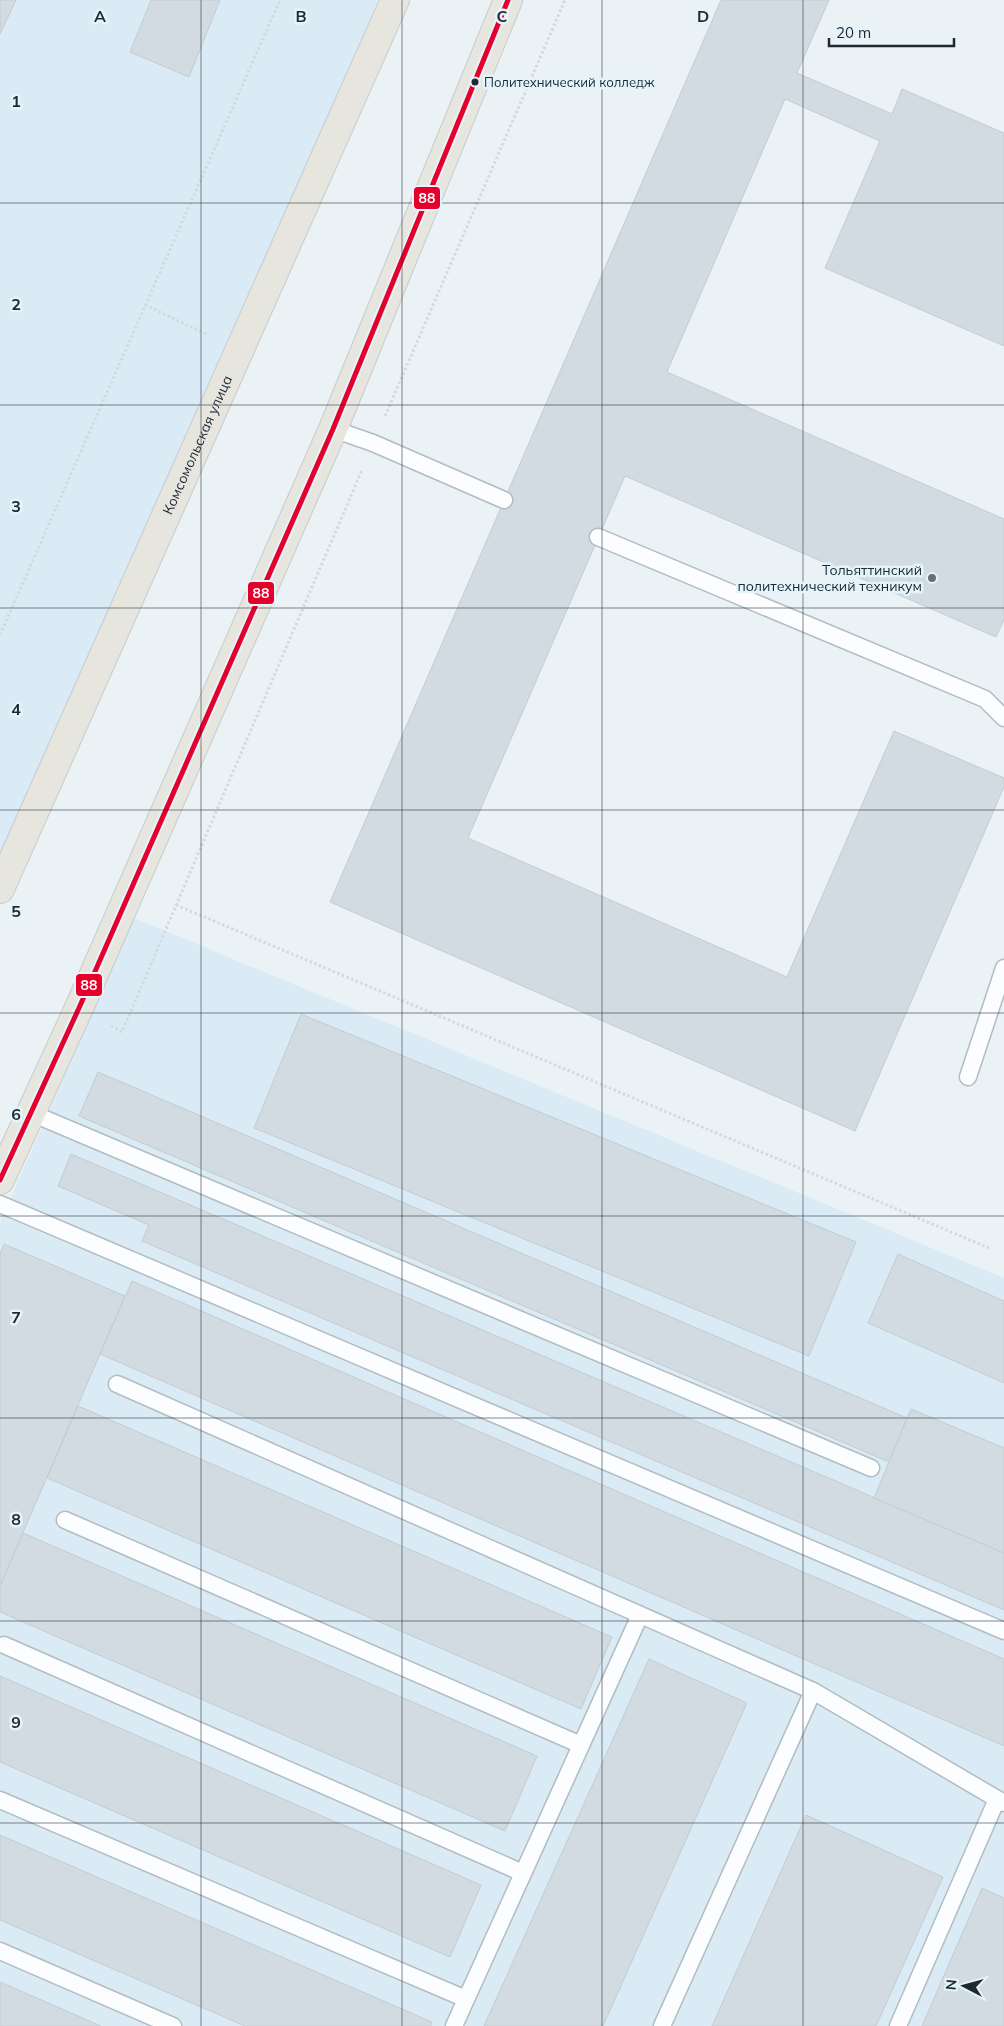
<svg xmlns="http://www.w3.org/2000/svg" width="1004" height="2026" font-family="Mulish,sans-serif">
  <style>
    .built { fill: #daebf5 }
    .building { fill: #d1dbe1; stroke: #c2ccd2 }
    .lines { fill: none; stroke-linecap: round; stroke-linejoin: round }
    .service-casing { stroke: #b2bcc1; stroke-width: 19 }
    .primary-casing { stroke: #c6cbcf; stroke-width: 30 }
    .path { stroke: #d6d9db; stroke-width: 3; stroke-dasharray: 2.5 2.5; stroke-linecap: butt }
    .service { stroke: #fcfdfe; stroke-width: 16 }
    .primary { stroke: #e6e6df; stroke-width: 28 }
    .bus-1-casing { stroke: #e5f3fb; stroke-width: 9 }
    .bus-1 { stroke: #e4002b; stroke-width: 5 }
    .grid { fill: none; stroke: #1d2a32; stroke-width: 1; stroke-opacity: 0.55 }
    .bus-dot { fill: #1d2a32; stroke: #e5f3fb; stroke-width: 2 }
    .poi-dot { fill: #657077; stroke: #e5f3fb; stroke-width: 2 }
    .labels { text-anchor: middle; stroke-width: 5; stroke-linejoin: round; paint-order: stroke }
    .bus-label { font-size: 13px; fill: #1d2a32; stroke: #e5f3fb; text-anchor: start }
    .street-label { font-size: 14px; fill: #1d2a32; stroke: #e5f3fb }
    .poi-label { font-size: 14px; fill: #1d2a32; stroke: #e5f3fb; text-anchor: end }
    .grid-label { font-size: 16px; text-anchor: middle; font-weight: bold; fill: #1d2a32; stroke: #e5f3fb; stroke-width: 5; stroke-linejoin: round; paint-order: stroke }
    .line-badge { stroke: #e5f3fb; stroke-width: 2 }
    .badge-label { font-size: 14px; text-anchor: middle; font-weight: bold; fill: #fff }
  </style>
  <rect width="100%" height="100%" fill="#eaf2f6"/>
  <g class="built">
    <polygon points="0,0 378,0 0,871"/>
    <polygon points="134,918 1004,1278 1004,2026 0,2026 0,1222"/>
  </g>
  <g class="building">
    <polygon points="0,0 16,0 0,34"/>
    <polygon points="151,0 220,0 189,77 130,52"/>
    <polygon points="721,0 829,0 797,73 892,114 902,89 1004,133 1004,346 825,268 880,141 785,99 667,372 1004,519 1004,620 996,637 625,476 468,838 787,977 894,731 1004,778 1004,787 855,1131 330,902"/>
    <polygon points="301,1014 856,1242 809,1356 254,1128"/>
    <polygon points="98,1072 907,1418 889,1462 79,1116"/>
    <polygon points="71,1154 1004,1553 1004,1610 142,1241 149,1225 58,1186"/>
    <polygon points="4,1244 125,1296 0,1586 0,1254"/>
    <polygon points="898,1254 1004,1301 1004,1383 868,1323"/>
    <polygon points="132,1281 1004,1659 1004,1746 100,1354"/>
    <polygon points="78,1406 612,1637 581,1709 47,1478"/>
    <polygon points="911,1409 1004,1448 1004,1553 874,1498"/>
    <polygon points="23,1533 537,1756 505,1831 0,1612 0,1586"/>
    <polygon points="649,1659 747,1703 603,2026 484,2026"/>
    <polygon points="0,1676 481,1885 450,1957 0,1762"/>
    <polygon points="806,1815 943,1877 876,2026 712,2026"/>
    <polygon points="0,1835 432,2022 431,2026 245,2026 0,1920"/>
    <polygon points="982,1888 1004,1898 1004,2026 922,2026"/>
    <polygon points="0,1982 101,2026 0,2026"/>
  </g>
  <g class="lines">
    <defs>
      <g id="service">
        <polyline points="333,429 373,443 504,500"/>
        <polyline points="598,537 985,699 1004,718"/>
        <polyline points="968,1077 1004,968"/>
        <polyline points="31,1113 871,1468"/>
        <polyline points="0,1204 1004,1631"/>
        <polyline points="117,1384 813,1691"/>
        <polyline points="65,1520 581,1745"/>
        <polyline points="4,1645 523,1873"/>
        <polyline points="0,1800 466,1999"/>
        <polyline points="0,1951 173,2026"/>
        <polyline points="454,2026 640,1615"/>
        <polyline points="662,2026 813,1691 1004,1803"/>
        <polyline points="898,2026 997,1799"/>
      </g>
      <g id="primary">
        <path id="s1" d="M0 889 395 0"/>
        <polyline points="0,1180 79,1008 333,429 508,0"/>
      </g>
    </defs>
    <use href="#service" class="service-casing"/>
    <use href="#primary" class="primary-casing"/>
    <g class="path">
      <polyline points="145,305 208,335"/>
      <polyline points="385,416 565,0"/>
      <polyline points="0,635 280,0"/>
      <polyline points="176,905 989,1248"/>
      <polyline points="111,1026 122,1032 362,470"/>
    </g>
    <use href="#service" class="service"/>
    <use href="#primary" class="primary"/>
    <defs>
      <polyline id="bus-1" points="0,1180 79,1008 333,429 508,0"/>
    </defs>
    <use href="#bus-1" class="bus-1-casing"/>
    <use href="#bus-1" class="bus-1"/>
  </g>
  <path class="grid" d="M201 0V2026M402 0V2026M602 0V2026M803 0V2026M0 203H1004M0 405H1004M0 608H1004M0 810H1004M0 1013H1004M0 1216H1004M0 1418H1004M0 1621H1004M0 1823H1004"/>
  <circle class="bus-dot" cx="475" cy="82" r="4.5"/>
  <circle class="poi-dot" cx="932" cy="578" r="5"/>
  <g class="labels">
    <g class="bus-label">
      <text x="484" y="87">Политехнический колледж</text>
    </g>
    <g class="street-label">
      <text dy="5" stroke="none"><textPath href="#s1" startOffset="486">Комсомольская улица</textPath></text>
    </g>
    <g class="poi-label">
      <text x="922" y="575">Тольяттинский<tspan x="922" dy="16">политехнический техникум</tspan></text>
    </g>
  </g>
  <g class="grid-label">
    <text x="100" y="22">A</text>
    <text x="301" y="22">B</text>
    <text x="502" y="22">C</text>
    <text x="703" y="22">D</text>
    <text x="16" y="107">1</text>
    <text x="16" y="310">2</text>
    <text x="16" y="512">3</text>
    <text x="16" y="715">4</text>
    <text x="16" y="917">5</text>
    <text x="16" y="1120">6</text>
    <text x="16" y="1323">7</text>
    <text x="16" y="1525">8</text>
    <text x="16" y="1728">9</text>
  </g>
  <g class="line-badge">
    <rect x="413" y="186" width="28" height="24" rx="5" fill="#e4002b"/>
    <rect x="247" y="581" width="28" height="24" rx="5" fill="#e4002b"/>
    <rect x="75" y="973" width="28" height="24" rx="5" fill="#e4002b"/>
  </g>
  <g class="badge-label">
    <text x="427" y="203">88</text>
    <text x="261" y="598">88</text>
    <text x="89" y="990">88</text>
  </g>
  <g transform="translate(964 1986) rotate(276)" stroke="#e5f3fb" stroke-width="4" paint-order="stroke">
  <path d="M0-4L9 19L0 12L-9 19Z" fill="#1d2a32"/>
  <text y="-8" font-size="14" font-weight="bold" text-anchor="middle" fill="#1d2a32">N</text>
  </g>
  <path d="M829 38v8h125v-8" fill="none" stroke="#1d2a32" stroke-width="2.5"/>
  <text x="836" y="38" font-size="15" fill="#1d2a32" stroke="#e5f3fb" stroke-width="4" paint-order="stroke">20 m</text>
</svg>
